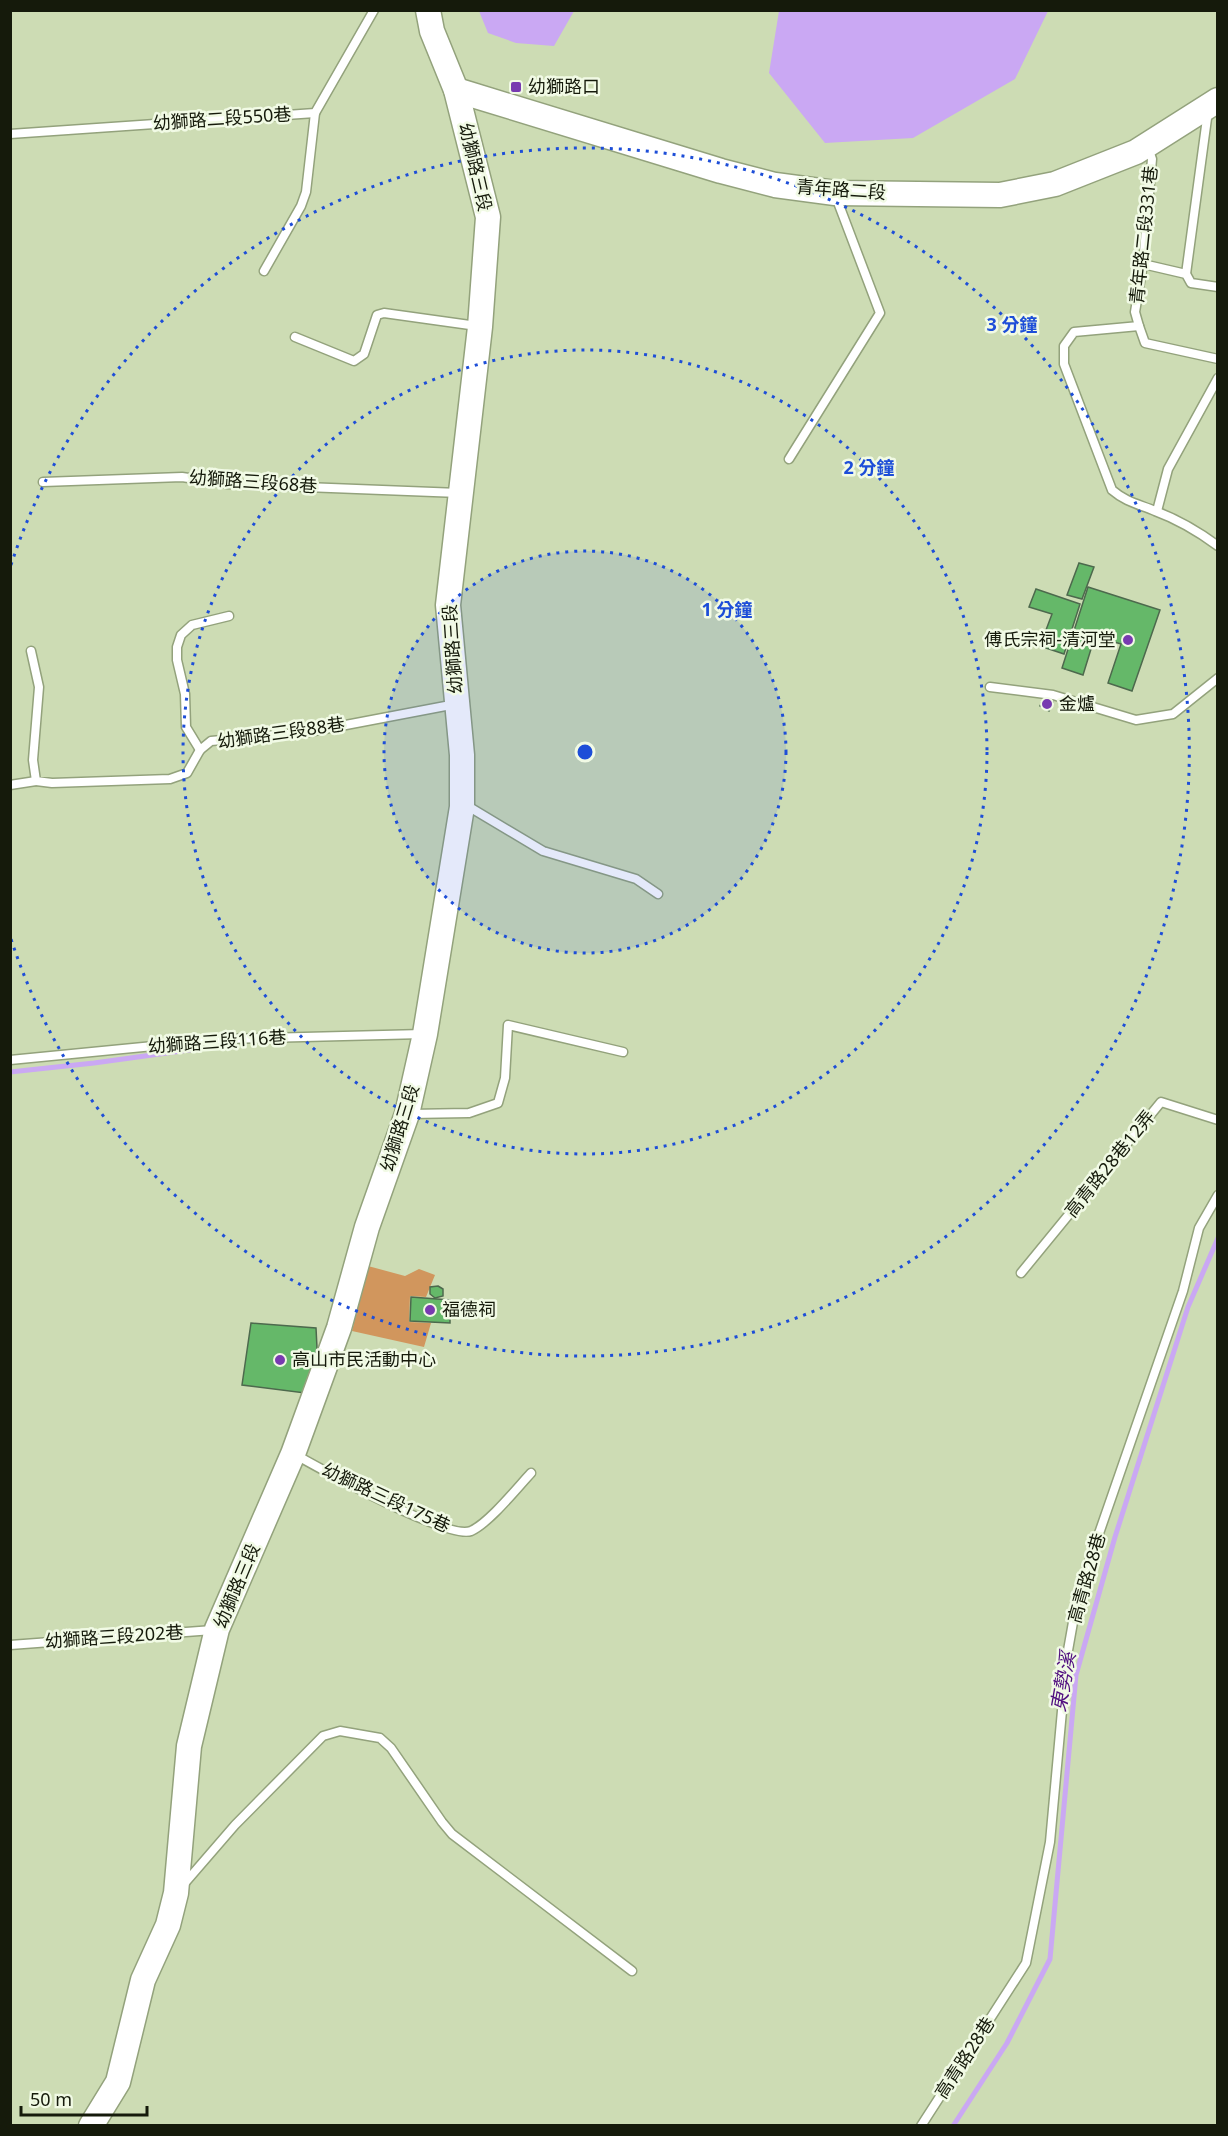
<svg xmlns="http://www.w3.org/2000/svg" width="1228" height="2136" font-family="'Noto Sans','Noto Sans TC',sans-serif">
  <style>
    .green { fill: #d1965d }
    .water { fill: #caa8f3 }
    .lines { fill: none; stroke-linecap: round; stroke-linejoin: round }
    .stream { stroke: #caa8f3; stroke-width: 5 }
    .building { fill: #65b869; stroke: #4d694d; stroke-width: 1.5 }
    .lane-casing { stroke: #93a27c; stroke-width: 11 }
    .secondary-casing { stroke: #93a27c; stroke-width: 27 }
    .lane { stroke: #fff; stroke-width: 8 }
    .secondary { stroke: #fff; stroke-width: 24 }
    .ring { fill: none; stroke: #1d4ed8; stroke-width: 3; stroke-dasharray: 3 6 }
    .poi-dot { fill: #783bb0; stroke: #f1fae5; stroke-width: 2 }
    .labels { text-anchor: middle; stroke-width: 5; stroke-linejoin: round; paint-order: stroke }
    .poi-label { font-size: 18px; fill: #151a0b; stroke: #f1fae5; text-anchor: start }
    .street-label { font-size: 18px; fill: #151a0b; stroke: #f1fae5 }
    .water-label { font-size: 20px; font-style: italic; fill: #511080; stroke: #f1fae5 }
    .centre { fill: #1d4ed8; stroke: #f1fae5; stroke-width: 3 }
    .ring-label { font-size: 18px; text-anchor: middle; font-weight: bold; fill: #1d4ed8; stroke: #f1fae5; stroke-width: 5; stroke-linejoin: round; paint-order: stroke }
  </style>
  <rect width="100%" height="100%" fill="#cddcb4"/>
  <polygon class="green" points="368,1266 405,1276 419,1269 435,1275 426,1297 410,1296 409,1322 431,1323 424,1347 352,1331"/>
  <g class="water">
    <polygon points="479,11 574,11 554,46 516,43 488,33"/>
    <polygon points="779,11 779,10 1048,11 1015,79 913,138 825,143 769,73"/>
  </g>
  <g class="lines">
    <g class="stream">
      <polyline points="10,1072 94,1063 225,1045"/>
      <polyline points="953,2126 1007,2043 1050,1959 1076,1675 1115,1537 1188,1307 1218,1238"/>
    </g>
  </g>
  <g class="building">
    <polygon points="1079,563 1094,567 1082,599 1067,595"/>
    <polygon points="1088,587 1160,610 1132,691 1108,683 1121,644 1095,636 1083,675 1062,668"/>
    <polygon points="1036,589 1080,604 1064,654 1040,646 1052,614 1029,607"/>
    <polygon points="1044,697 1053,702 1049,711 1040,706"/>
    <polygon points="438,1286 443,1289 443,1296 435,1298 430,1294 430,1287"/>
    <polygon points="411,1297 450,1300 450,1323 410,1321"/>
    <polygon points="251,1323 316,1328 317,1348 305,1393 242,1385"/>
  </g>
  <g class="lines">
    <defs>
      <g id="lane">
        <polyline points="10,134 315,113 374,10"/>
        <path d="M1148 148 1152 159 1143 264 1135 312 1139 326 1074 332 1064 346V364L1112 490C1126 502 1138 504 1155 511 1177 519 1199 532 1218 546"/>
        <polyline points="1143,264 1186,274 1191,283 1218,287"/>
        <polyline points="264,271 301,206 306,192 315,113"/>
        <polyline points="1186,274 1208,111"/>
        <polyline points="1139,326 1145,343 1218,359"/>
        <polyline points="295,337 354,361 364,354 377,315 384,313 477,326"/>
        <polyline points="789,459 880,313 836,197"/>
        <polyline points="43,482 182,477 228,484 459,493"/>
        <polyline points="1157,511 1168,469 1218,378"/>
        <polyline points="31,651 39,687 33,760 36,781 52,783 170,779 187,773 200,750 211,741 309,732 456,704"/>
        <polyline points="990,687 1053,695 1136,720 1173,714 1218,678"/>
        <polyline points="200,750 186,727 185,694 177,660 177,647 181,635 192,625 229,616"/>
        <polyline points="10,785 36,781"/>
        <polyline points="463,807 471,808 543,851 636,879 658,894"/>
        <polyline points="10,1060 225,1039 423,1034"/>
        <polyline points="410,1114 469,1113 498,1103 505,1078 508,1025 623,1052"/>
        <polyline points="1021,1273 1161,1102 1218,1120"/>
        <path d="M294 1454C321 1469 447 1540 471 1531 489 1523 517 1488 531 1473"/>
        <polyline points="10,1645 213,1630"/>
        <polyline points="184,1884 235,1825 323,1736 340,1731 380,1738 391,1748 442,1822 452,1834 632,1971"/>
        <polyline points="921,2126 1026,1963 1050,1842 1067,1656 1078,1594 1183,1291 1199,1228 1218,1195"/>
      </g>
      <g id="secondary">
        <polyline points="456,90 721,171 775,185 835,193 1000,195 1055,184 1136,152 1218,100"/>
        <polyline points="91,2126 118,2082 143,1980 168,1925 176,1893 189,1746 217,1629 293,1454 339,1328 367,1227 407,1114 425,1034 462,807 462,755 448,605 480,327 488,217 456,90 432,31 428,10"/>
      </g>
    </defs>
    <use href="#lane" class="lane-casing"/>
    <use href="#secondary" class="secondary-casing"/>
    <use href="#lane" class="lane"/>
    <use href="#secondary" class="secondary"/>
  </g>
  <circle cx="585" cy="752" r="201" fill="#1d4ed8" fill-opacity=".12"/>
  <g class="ring">
    <circle cx="585" cy="752" r="201"/>
    <circle cx="585" cy="752" r="402"/>
    <path d="M11 565A604 604 0 1 1 11 939"/>
  </g>
  <g class="poi-dot">
    <rect x="510" y="81" width="12" height="12" rx="3"/>
    <circle cx="1128" cy="640" r="6"/>
    <circle cx="1047" cy="704" r="6"/>
    <circle cx="430" cy="1310" r="6"/>
    <circle cx="280" cy="1360" r="6"/>
  </g>
  <g class="labels">
    <g class="poi-label">
      <text x="528" y="93">幼獅路口</text>
      <text x="1116" y="646" text-anchor="end">傅氏宗祠-清河堂</text>
      <text x="1059" y="710">金爐</text>
      <text x="442" y="1316">福德祠</text>
      <text x="292" y="1366">高山市民活動中心</text>
    </g>
    <g class="street-label">
      <text transform="translate(222 119) rotate(-4)" y="6">幼獅路二段550巷</text>
      <text transform="translate(475 167) rotate(77)" y="6">幼獅路三段</text>
      <text transform="translate(841 190) rotate(4)" y="6">青年路二段</text>
      <text transform="translate(1144 235) rotate(-84)" y="6">青年路二段331巷</text>
      <text transform="translate(253 482) rotate(4)" y="6">幼獅路三段68巷</text>
      <text transform="translate(453 649) rotate(-94)" y="6">幼獅路三段</text>
      <text transform="translate(281 733) rotate(-8)" y="6">幼獅路三段88巷</text>
      <text transform="translate(217 1042) rotate(-4)" y="6">幼獅路三段116巷</text>
      <text transform="translate(400 1128) rotate(-73)" y="6">幼獅路三段</text>
      <text transform="translate(1110 1164) rotate(-51)" y="6">高青路28巷12弄</text>
      <text transform="translate(386 1498) rotate(25)" y="6">幼獅路三段175巷</text>
      <text transform="translate(1087 1578) rotate(-74)" y="6">高青路28巷</text>
      <text transform="translate(237 1586) rotate(-67)" y="6">幼獅路三段</text>
      <text transform="translate(114 1637) rotate(-4)" y="6">幼獅路三段202巷</text>
      <text transform="translate(965 2058) rotate(-57)" y="6">高青路28巷</text>
    </g>
    <g class="water-label">
      <text transform="translate(1063 1682) rotate(-80)" y="7">東勢溪</text>
    </g>
  </g>
  <circle cx="585" cy="752" r="9" class="centre"/>
  <g class="ring-label">
    <text x="1012" y="331">3 分鐘</text>
    <text x="869" y="474">2 分鐘</text>
    <text x="727" y="616">1 分鐘</text>
  </g>
  <rect width="1228" height="2136" fill="none" stroke="#151a0b" stroke-width="24"/>
  <path d="M21 2106v9h126v-9" fill="none" stroke="#151a0b" stroke-width="3"/>
  <text x="30" y="2106" font-size="18" fill="#151a0b" stroke="#f1fae5" stroke-width="4.5" paint-order="stroke">50 m</text>
</svg>
